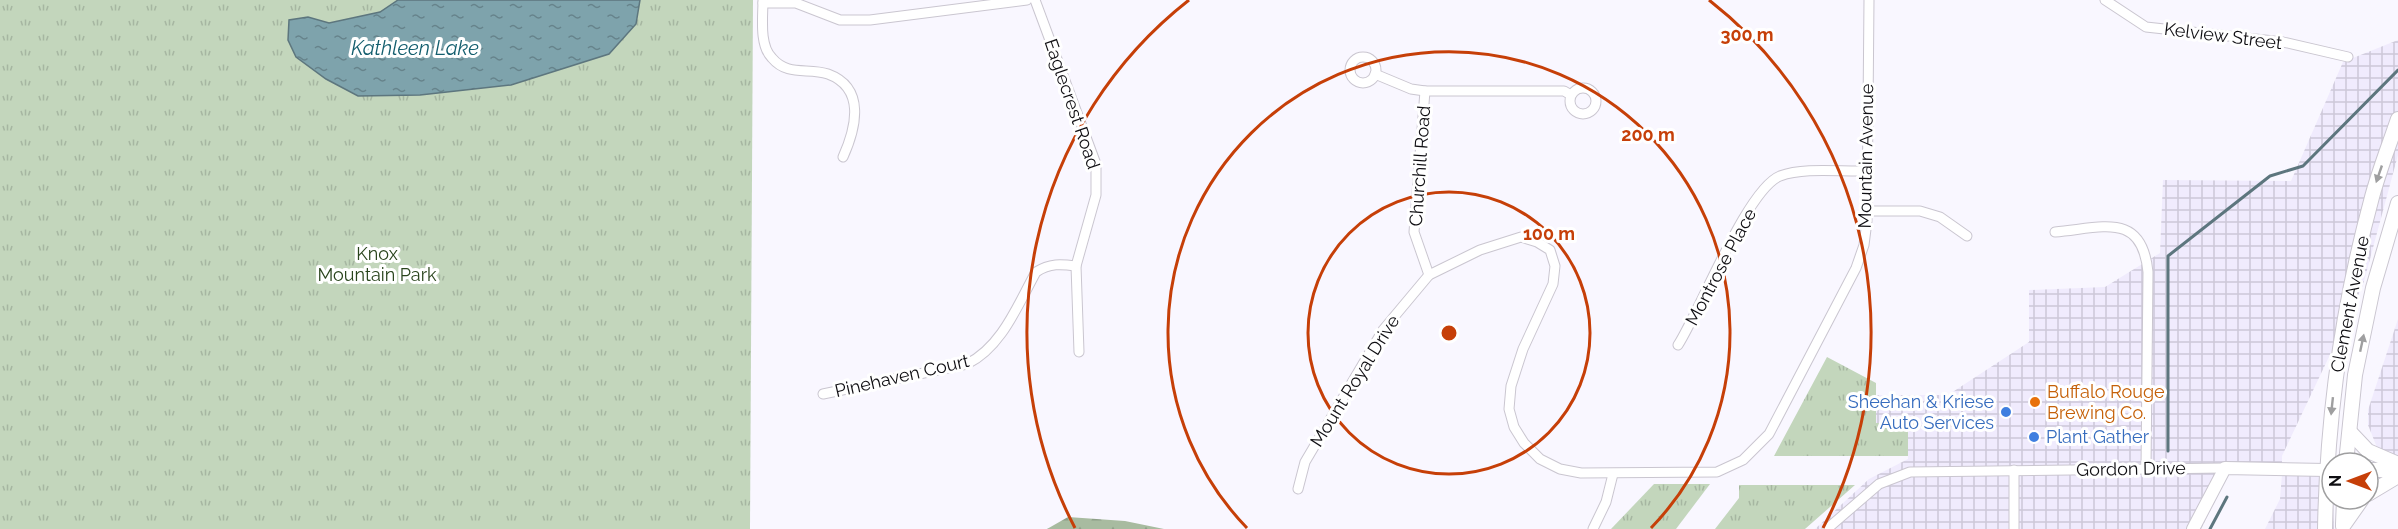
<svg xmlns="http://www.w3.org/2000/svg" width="2398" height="529" font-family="Raleway,sans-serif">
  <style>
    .industrial { fill: url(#industrial-grid) }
    .forest { fill: url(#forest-firs) }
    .park { fill: url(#park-tufts) }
    .water { fill: url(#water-ripples); stroke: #5d767e; stroke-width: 1.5 }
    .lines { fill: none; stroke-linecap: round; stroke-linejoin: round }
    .stream { stroke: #5d767e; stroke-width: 3 }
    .minor-casing { stroke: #cac6d0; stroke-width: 11 }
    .tertiary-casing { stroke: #cac6d0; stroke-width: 14 }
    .secondary-casing { stroke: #cac6d0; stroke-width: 16 }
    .minor { stroke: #fff; stroke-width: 9 }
    .tertiary { stroke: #fff; stroke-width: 12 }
    .secondary { stroke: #fff; stroke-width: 14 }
    .oneway { fill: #9f9fa0 }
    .ring { fill: none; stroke: #c63f08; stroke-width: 3 }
    .food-dot { fill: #e8710a; stroke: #fff; stroke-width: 2 }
    .shop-dot { fill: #3f7fe0; stroke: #fff; stroke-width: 2 }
    .labels { text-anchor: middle; stroke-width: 6; stroke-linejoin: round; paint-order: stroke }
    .street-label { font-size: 18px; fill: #0f0e12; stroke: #fff }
    .park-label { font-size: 18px; fill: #29441c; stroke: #fff }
    .food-label { font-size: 18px; fill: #c56008; stroke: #fff; text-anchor: start }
    .shop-label { font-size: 18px; fill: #366cbe; stroke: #fff; text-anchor: end }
    .water-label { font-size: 20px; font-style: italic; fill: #135e6e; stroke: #fff }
    .centre { fill: #c63f08; stroke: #fff; stroke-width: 3 }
    .ring-label { font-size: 18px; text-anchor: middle; font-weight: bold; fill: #c63f08; stroke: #fff; stroke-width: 6; stroke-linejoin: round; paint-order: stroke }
  </style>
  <defs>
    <pattern id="industrial-grid" width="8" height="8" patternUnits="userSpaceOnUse" patternTransform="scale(1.5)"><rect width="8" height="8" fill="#f0ebfd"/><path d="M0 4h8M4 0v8" fill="none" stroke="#cdc8d8"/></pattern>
    <pattern id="forest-firs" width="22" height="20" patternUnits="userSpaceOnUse" patternTransform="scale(1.5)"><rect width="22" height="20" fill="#a8bba0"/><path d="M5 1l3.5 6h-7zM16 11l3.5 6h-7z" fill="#8fa089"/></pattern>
    <pattern id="park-tufts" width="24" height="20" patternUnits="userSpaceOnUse" patternTransform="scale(1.5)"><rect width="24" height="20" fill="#c3d6bc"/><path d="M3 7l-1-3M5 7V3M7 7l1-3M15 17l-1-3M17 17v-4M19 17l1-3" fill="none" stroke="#a6b6a1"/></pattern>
    <pattern id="water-ripples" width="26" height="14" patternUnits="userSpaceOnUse" patternTransform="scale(1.5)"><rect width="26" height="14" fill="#7ea3ac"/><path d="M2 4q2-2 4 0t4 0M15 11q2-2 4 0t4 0" fill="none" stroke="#66838b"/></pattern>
  </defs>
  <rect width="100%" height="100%" fill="#f9f7ff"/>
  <g class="industrial">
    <polygon points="2398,40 2398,155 2363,285 2282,456 2282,473 2332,474 2334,529 2265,529 2280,499 2282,474 2229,474 2201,529 1815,529 1869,479 1908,459 1908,424 1876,424 1876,395 1948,395 2029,342 2029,290 2105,287 2160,253 2163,180 2291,181 2343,62"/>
    <polygon points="2398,319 2398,470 2386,470 2368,425 2368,410"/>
  </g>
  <polygon class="forest" points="1068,517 1125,521 1164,529 1047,529"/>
  <g class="park">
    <polygon points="0,0 753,0 750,529 0,529"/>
    <polygon points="1827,357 1876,383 1876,423 1908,424 1908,456 1774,456"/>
    <polygon points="1654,484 1710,484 1676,529 1611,529"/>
    <polygon points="1739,485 1855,485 1805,529 1715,529 1739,498"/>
  </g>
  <polygon class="water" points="398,0 640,0 636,24 609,54 511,85 420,95 358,96 326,79 296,57 288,40 289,20 308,17 329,23 380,12"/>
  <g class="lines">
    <g class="stream">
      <polyline points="2168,451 2168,256 2270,176 2303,166 2398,70"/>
      <polyline points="2210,529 2227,497"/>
    </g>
    <defs>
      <g id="minor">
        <path d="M763 0C763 17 759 45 772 58 788 77 808 67 828 74 866 88 856 128 843 157"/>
        <polyline points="1035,0 1096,164 1096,195 1076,266 1079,352"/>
        <polyline points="2105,0 2146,27 2283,42 2348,57"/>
        <polyline points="763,3 796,3 840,20 870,20 1027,0"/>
        <circle cx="1363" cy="70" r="13"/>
        <polyline points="1375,74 1411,89 1425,91 1564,91 1571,95"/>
        <circle cx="1583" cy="101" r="13"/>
        <polyline points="1425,91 1414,232 1429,275"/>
        <polyline points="1867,211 1920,211 1940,217 1967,236"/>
        <path d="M2055 232C2102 228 2142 211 2148 272L2146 468"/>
        <path d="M1678 345C1700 311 1747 189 1780 176 1805 167 1840 172 1867 171"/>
        <path d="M823 394 967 364C1002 347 1018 304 1036 272 1050 263 1061 264 1076 266"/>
        <polyline points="1298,489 1305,462 1383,330 1429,275 1480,250 1521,237 1537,242 1550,250 1555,266 1553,284 1523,349 1511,386 1509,409 1514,427 1524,443 1540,459 1560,469 1581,473 1717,472 1743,460 1769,434 1856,268 1864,245 1867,221 1869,0"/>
        <polyline points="1593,529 1606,502 1613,474"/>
        <polyline points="1827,529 1879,484 1910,472 2225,468"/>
        <polyline points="2014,529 2014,470"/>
      </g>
      <polyline id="tertiary" points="2193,529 2225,468 2326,470"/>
      <g id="secondary">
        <polyline points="2350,432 2368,451 2398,464"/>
        <polyline points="2346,463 2355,375 2373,288 2398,203"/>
        <polyline points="2368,470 2398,470"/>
        <polyline points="2368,494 2398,476"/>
        <polyline points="2343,524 2344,499"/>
        <polyline points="2343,526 2362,499"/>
        <path d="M2325 529C2327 418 2342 308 2371 201 2378 173 2389 146 2398 119"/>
      </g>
    </defs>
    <use href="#minor" class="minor-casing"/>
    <use href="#tertiary" class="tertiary-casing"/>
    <use href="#secondary" class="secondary-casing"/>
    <use href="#minor" class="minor"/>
    <use href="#tertiary" class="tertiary"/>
    <use href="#secondary" class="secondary"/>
  </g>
  <defs><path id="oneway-solid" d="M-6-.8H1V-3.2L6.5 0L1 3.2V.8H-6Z" transform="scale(1.5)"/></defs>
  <g class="oneway">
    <use href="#oneway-solid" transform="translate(2379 174) rotate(109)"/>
    <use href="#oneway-solid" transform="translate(2362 343) rotate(-78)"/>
    <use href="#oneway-solid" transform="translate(2332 406) rotate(96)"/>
  </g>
  <g class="ring">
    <circle cx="1449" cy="333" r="141"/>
    <path d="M1247 528A281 281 0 1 1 1651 528"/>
    <path d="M1075 528A422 422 0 0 1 1189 0M1709 0A422 422 0 0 1 1823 528"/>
  </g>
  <circle class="food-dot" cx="2035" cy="402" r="6"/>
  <g class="shop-dot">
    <circle cx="2006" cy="412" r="6"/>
    <circle cx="2034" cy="437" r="6"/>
  </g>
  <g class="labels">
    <g class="street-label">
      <text transform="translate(2223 36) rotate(7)" y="6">Kelview Street</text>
      <text transform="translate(1072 104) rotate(71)" y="6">Eaglecrest Road</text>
      <text transform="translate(1866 156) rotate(-89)" y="6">Mountain Avenue</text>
      <text transform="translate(1420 166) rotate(-86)" y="6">Churchill Road</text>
      <text transform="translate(1721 267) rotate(-62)" y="6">Montrose Place</text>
      <text transform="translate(2350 304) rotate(-79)" y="6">Clement Avenue</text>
      <text transform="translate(902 376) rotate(-13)" y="6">Pinehaven Court</text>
      <text transform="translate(1355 381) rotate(-58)" y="6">Mount Royal Drive</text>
      <text transform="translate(2131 469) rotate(-1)" y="6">Gordon Drive</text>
    </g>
    <g class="park-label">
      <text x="377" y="260">Knox<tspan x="377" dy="21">Mountain Park</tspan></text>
    </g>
    <g class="food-label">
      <text x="2047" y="398">Buffalo Rouge<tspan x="2047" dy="21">Brewing Co.</tspan></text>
    </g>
    <g class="shop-label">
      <text x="1994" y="408">Sheehan &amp; Kriese<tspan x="1994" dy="21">Auto Services</tspan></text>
      <text x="2046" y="443" text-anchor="start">Plant Gather</text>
    </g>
    <g class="water-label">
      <text x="415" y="55">Kathleen Lake</text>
    </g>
  </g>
  <circle cx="1449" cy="333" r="9" class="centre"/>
  <g class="ring-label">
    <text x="1747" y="41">300 m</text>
    <text x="1648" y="141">200 m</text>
    <text x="1549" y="240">100 m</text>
  </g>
  <g transform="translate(2350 481) rotate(270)"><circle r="28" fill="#ffffff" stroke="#9f9fa0" stroke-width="1.5"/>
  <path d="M0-4.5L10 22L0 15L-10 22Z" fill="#c63f08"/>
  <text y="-9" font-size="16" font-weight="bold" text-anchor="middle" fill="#0f0e12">N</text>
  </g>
</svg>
